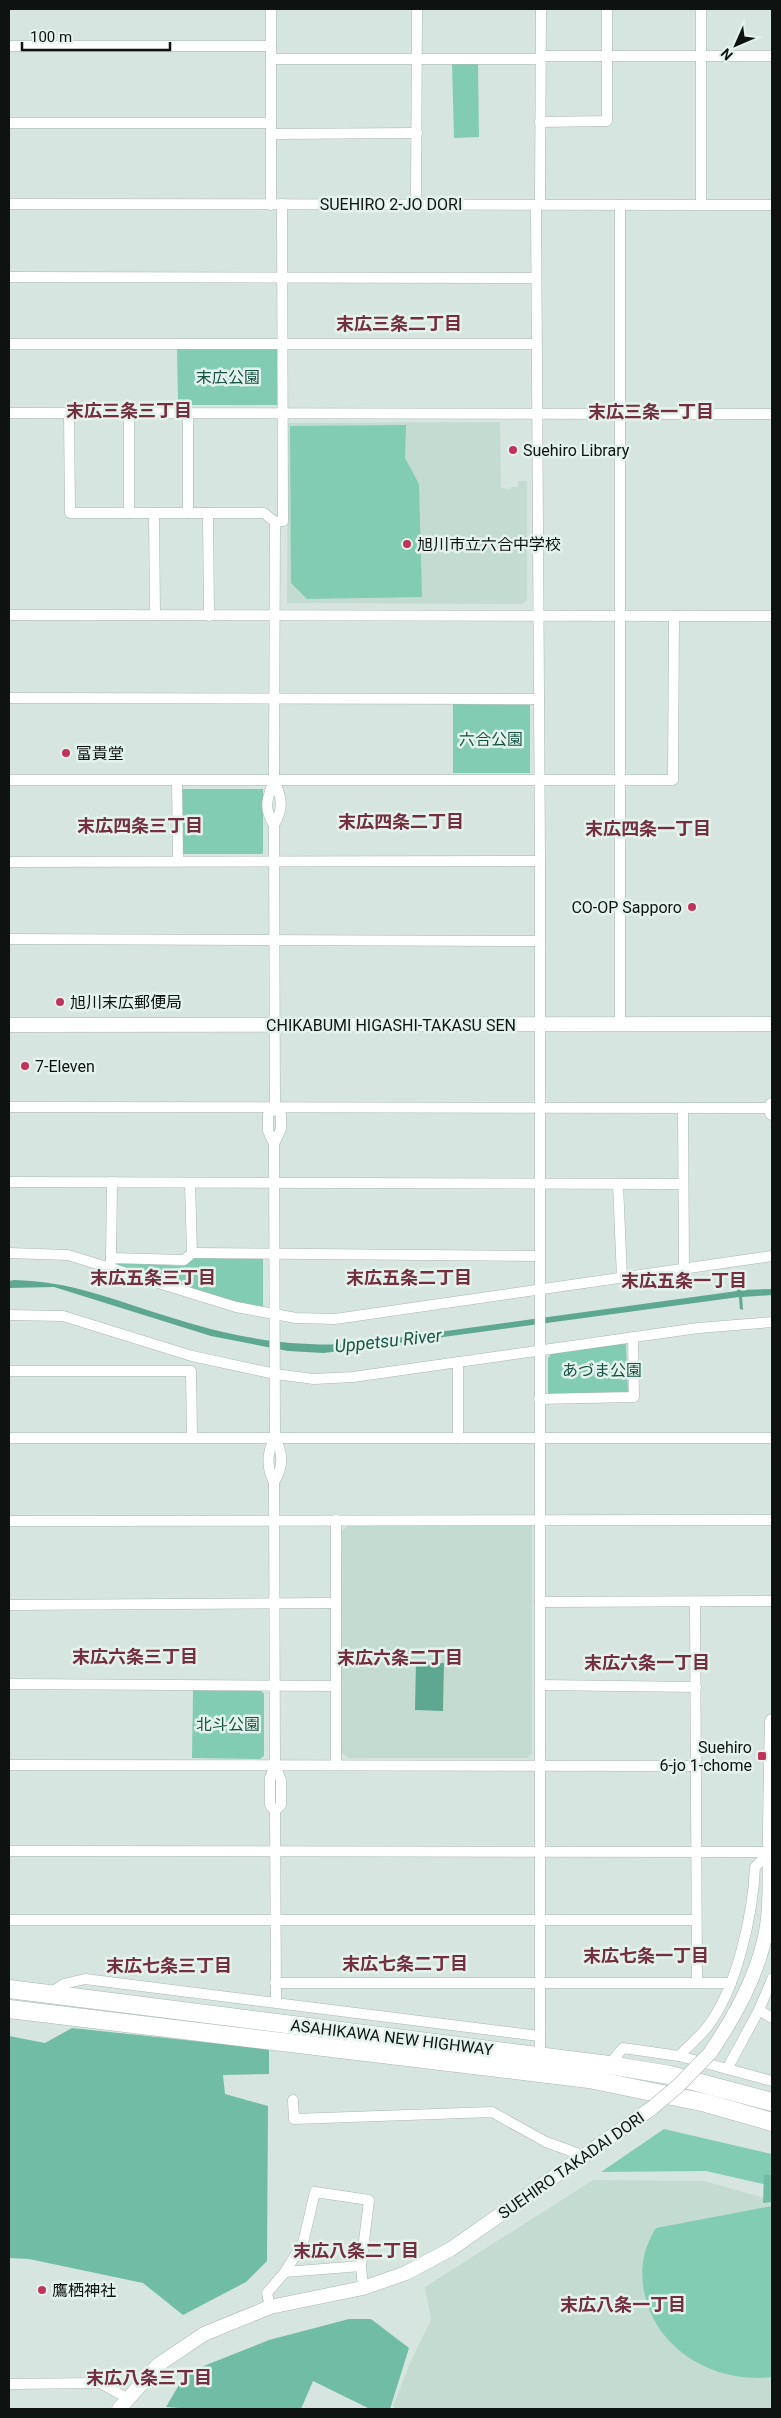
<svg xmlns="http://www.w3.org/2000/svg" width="781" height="2418" font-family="Roboto,'Noto Sans JP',sans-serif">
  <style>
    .built { fill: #c4dbd2 }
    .green { fill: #82ccb4 }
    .forest { fill: #71bca4 }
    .water { fill: #5ea891 }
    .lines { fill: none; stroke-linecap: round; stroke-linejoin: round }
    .street-casing { stroke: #a9b7b1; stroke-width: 11 }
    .secondary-casing { stroke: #a9b7b1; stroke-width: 15 }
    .highway-casing { stroke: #a9b7b1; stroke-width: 19 }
    .street { stroke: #fff; stroke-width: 10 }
    .secondary { stroke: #fff; stroke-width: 14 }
    .highway { stroke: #fff; stroke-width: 18 }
    .secondary-bridge-casing { stroke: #a9b7b1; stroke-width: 15; stroke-linecap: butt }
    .secondary-bridge { stroke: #fff; stroke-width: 14 }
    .poi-dot { fill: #c2335c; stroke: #e4f2ed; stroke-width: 2 }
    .labels { text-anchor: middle; stroke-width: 5; stroke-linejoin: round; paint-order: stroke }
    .street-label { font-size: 16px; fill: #0e1311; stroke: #e4f2ed }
    .park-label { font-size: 16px; fill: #145242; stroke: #e4f2ed }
    .poi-label { font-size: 16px; fill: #0e1311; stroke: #e4f2ed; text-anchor: start }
    .neighbourhood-label { font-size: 18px; font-weight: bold; fill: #742e3e; stroke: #e4f2ed }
    .water-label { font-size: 18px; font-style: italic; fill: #1a5746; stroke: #e4f2ed }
  </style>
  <rect width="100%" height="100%" fill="#d7e5e0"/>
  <g class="built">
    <polygon points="500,422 501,488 510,489 511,487 518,487 518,481 527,481 527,600 522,604 287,603 288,425 290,423"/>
    <polygon points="529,1524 532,1527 532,1753 527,1758 348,1758 340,1751 342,1531 347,1526"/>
    <polygon points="593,2180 704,2181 772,2200 772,2409 396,2409 393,2406 410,2363 431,2320 425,2287"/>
  </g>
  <g class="green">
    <polygon points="478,63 479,137 454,138 452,64"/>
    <polygon points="177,349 278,349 277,405 178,405"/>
    <polygon points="406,425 405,458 419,484 422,597 307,599 291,583 290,426"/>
    <polygon points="453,704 530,705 530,773 453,773"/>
    <rect x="181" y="789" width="82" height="65"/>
    <polygon points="200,1255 263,1257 263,1308 233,1302 117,1267 118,1262 183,1266"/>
    <polygon points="626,1343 628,1392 625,1395 548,1394 548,1358 552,1353"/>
    <polygon points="193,1689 260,1690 264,1694 264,1756 260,1759 192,1758"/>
    <polygon points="664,2129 772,2154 772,2186 706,2171 601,2172"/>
    <path d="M772 2206V2377C715 2384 655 2350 644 2291 640 2267 643 2249 656 2228Z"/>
  </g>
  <g class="forest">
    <polygon points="72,2028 269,2049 269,2074 223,2075 225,2094 268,2106 267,2261 246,2282 183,2315 143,2283 29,2259 9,2258 9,2036 45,2043"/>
    <polygon points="764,2175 772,2175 772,2202 763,2203"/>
    <polygon points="349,2319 371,2319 409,2348 390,2409 370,2409 313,2381 301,2409 193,2409 166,2407 186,2373 269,2340"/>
  </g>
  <g class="water">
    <path d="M737 1272H741V1290L772 1289V1295L742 1297 743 1310 740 1309 739 1297 324 1353 288 1351 211 1336 54 1287 9 1288V1281L14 1280C69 1281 112 1299 163 1315 229 1336 281 1347 351 1344L737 1291Z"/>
    <polygon points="416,1662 444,1663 443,1711 415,1710"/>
  </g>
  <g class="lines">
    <defs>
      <g id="street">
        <polyline points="9,46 271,46"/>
        <polyline points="540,56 772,56"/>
        <polyline points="271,59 540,59"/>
        <polyline points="540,122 607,121 607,9"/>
        <polyline points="9,123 271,123"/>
        <polyline points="271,134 417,133"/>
        <polyline points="416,203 417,9"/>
        <polyline points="9,204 772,205"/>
        <polyline points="540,204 541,9"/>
        <polyline points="701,204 701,9"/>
        <polyline points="271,205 271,9"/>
        <polyline points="536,205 540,861 540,2055"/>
        <polyline points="9,277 536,278"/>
        <polyline points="9,344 536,344"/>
        <polyline points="9,413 772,414"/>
        <path d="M69 414 70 513H264L275 522 274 780C267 799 263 808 274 825"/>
        <polyline points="129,414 129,513"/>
        <polyline points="154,513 155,615"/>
        <polyline points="188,513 188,414"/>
        <polyline points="208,513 209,616"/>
        <polyline points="275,522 283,521 282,204"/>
        <polyline points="9,615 772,616"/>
        <polyline points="9,698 539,699"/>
        <polyline points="9,780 673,780 674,616"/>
        <polyline points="177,781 178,860"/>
        <polyline points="9,862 540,861"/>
        <polyline points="9,939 539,941"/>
        <polyline points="620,1025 620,205"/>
        <polyline points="9,1107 772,1108"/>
        <polyline points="275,1107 268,1115 268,1131 274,1144 275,1437"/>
        <polyline points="683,1108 684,1269"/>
        <path d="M274 1144 281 1129V1115L275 1107 274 825C284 808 282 798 274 780"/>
        <polyline points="9,1182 683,1184"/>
        <polyline points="618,1184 622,1278"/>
        <polyline points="9,1253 68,1255 236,1307 296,1318 335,1319 772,1256"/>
        <polyline points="192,1253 538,1256"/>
        <polyline points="111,1258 112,1182"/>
        <polyline points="110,1268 111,1258 184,1260 192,1253 190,1183"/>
        <polyline points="9,1315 63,1316 192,1356 275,1374 314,1379 353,1377 698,1328 772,1322"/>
        <polyline points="9,1371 191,1371 192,1437"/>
        <polyline points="539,1399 634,1397 633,1337"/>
        <polyline points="9,1438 772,1438"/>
        <polyline points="458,1438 458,1362"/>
        <path d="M274 1482C284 1466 283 1454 275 1437 267 1452 266 1467 274 1482L275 1765 270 1778V1805L275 1811"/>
        <polyline points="336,1520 336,1765"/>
        <polyline points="9,1521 772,1520"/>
        <polyline points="540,1602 772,1601"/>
        <polyline points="695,1602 697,1982"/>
        <polyline points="9,1605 336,1603"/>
        <polyline points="9,1684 336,1686"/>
        <polyline points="540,1685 696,1687"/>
        <polyline points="9,1765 696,1766"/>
        <polyline points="275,1765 281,1780 281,1805 275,1811 276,2002"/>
        <polyline points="9,1851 772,1852"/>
        <polyline points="9,1920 696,1920"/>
        <polyline points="275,1983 731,1983"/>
        <polyline points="50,1993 64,1984 85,1979 539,2036"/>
        <polyline points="759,2010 772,2018"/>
        <path d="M679 2056C688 2046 700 2037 708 2026 737 1988 753 1914 755 1867L770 1852"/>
        <polyline points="609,2065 623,2048 679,2056 772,2081"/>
        <polyline points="727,2069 759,2010 772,1979"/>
        <polyline points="293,2100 294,2119 492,2112 546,2142 585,2156"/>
        <polyline points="285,2272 361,2266"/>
        <polyline points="270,2307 267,2293 285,2272 303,2243 315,2192 369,2200 361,2266 363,2288"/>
        <polyline points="9,2384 100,2383 127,2398"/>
      </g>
      <g id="secondary">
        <polyline points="9,1025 772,1024"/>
        <polyline points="772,1105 772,1113"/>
        <path d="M710 2053C736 2015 760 1972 767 1926 771 1901 769 1876 770 1850 770 1807 771 1764 772 1721"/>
        <polyline points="119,2409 158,2365 204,2334 270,2307 363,2288 406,2273 451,2249 652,2108"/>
      </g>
      <g id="highway">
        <polyline points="9,1989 609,2065 670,2075 772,2102"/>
        <polyline points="9,2009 589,2079 706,2103 772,2122"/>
      </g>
    </defs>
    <use href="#street" class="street-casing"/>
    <use href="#secondary" class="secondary-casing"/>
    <use href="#highway" class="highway-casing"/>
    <use href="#street" class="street"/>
    <use href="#secondary" class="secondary"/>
    <use href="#highway" class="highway"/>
    <defs>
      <polyline id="secondary-bridge" points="652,2108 678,2086 710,2053"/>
    </defs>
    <use href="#secondary-bridge" class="secondary-bridge-casing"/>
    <use href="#secondary-bridge" class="secondary-bridge"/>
  </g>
  <g class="poi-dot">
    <circle cx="513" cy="450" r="5"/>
    <circle cx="407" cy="544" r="5"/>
    <circle cx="66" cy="753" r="5"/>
    <circle cx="692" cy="907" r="5"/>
    <circle cx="60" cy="1002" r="5"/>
    <circle cx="25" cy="1066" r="5"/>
    <rect x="757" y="1751" width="10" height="10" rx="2.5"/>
    <circle cx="42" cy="2290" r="5"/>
  </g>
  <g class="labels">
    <g class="street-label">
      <text x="391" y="210">SUEHIRO 2-JO DORI</text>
      <text x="391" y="1031">CHIKABUMI HIGASHI-TAKASU SEN</text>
      <text transform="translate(392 2037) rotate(7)" y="6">ASAHIKAWA NEW HIGHWAY</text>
      <text transform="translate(571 2165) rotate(-35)" y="6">SUEHIRO TAKADAI DORI</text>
    </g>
    <g class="park-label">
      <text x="228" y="383">末広公園</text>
      <text x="491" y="745">六合公園</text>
      <text x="602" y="1376">あづま公園</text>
      <text x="228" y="1730">北斗公園</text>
    </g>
    <g class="poi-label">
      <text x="523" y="456">Suehiro Library</text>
      <text x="417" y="550">旭川市立六合中学校</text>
      <text x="76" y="759">富貴堂</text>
      <text x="682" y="913" text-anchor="end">CO-OP Sapporo</text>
      <text x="70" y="1008">旭川末広郵便局</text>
      <text x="35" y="1072">7-Eleven</text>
      <text x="752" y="1753" text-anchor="end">Suehiro<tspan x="752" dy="18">6-jo 1-chome</tspan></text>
      <text x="52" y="2296">鷹栖神社</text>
    </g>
    <g class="neighbourhood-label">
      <text x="399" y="330">末広三条二丁目</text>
      <text x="129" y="417">末広三条三丁目</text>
      <text x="651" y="418">末広三条一丁目</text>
      <text x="401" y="828">末広四条二丁目</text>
      <text x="140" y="832">末広四条三丁目</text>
      <text x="648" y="835">末広四条一丁目</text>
      <text x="153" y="1284">末広五条三丁目</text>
      <text x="409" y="1284">末広五条二丁目</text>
      <text x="684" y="1287">末広五条一丁目</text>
      <text x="135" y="1663">末広六条三丁目</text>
      <text x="400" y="1664">末広六条二丁目</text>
      <text x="647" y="1669">末広六条一丁目</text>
      <text x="646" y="1962">末広七条一丁目</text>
      <text x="405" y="1970">末広七条二丁目</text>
      <text x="169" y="1972">末広七条三丁目</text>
      <text x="356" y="2257">末広八条二丁目</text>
      <text x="623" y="2311">末広八条一丁目</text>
      <text x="149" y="2384">末広八条三丁目</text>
    </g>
    <g class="water-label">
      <text transform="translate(388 1341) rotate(-6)" y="6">Uppetsu River</text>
    </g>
  </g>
  <rect width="781" height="2418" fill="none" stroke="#0e1311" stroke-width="20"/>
  <g transform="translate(736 45) rotate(225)" stroke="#e4f2ed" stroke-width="4" paint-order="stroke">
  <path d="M0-4L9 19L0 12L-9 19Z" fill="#0e1311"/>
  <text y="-8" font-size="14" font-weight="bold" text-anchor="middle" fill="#0e1311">N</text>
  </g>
  <path d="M22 42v8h148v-8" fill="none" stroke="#0e1311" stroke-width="2.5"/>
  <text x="30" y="42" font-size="15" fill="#0e1311" stroke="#e4f2ed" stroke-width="4" paint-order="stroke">100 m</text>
</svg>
